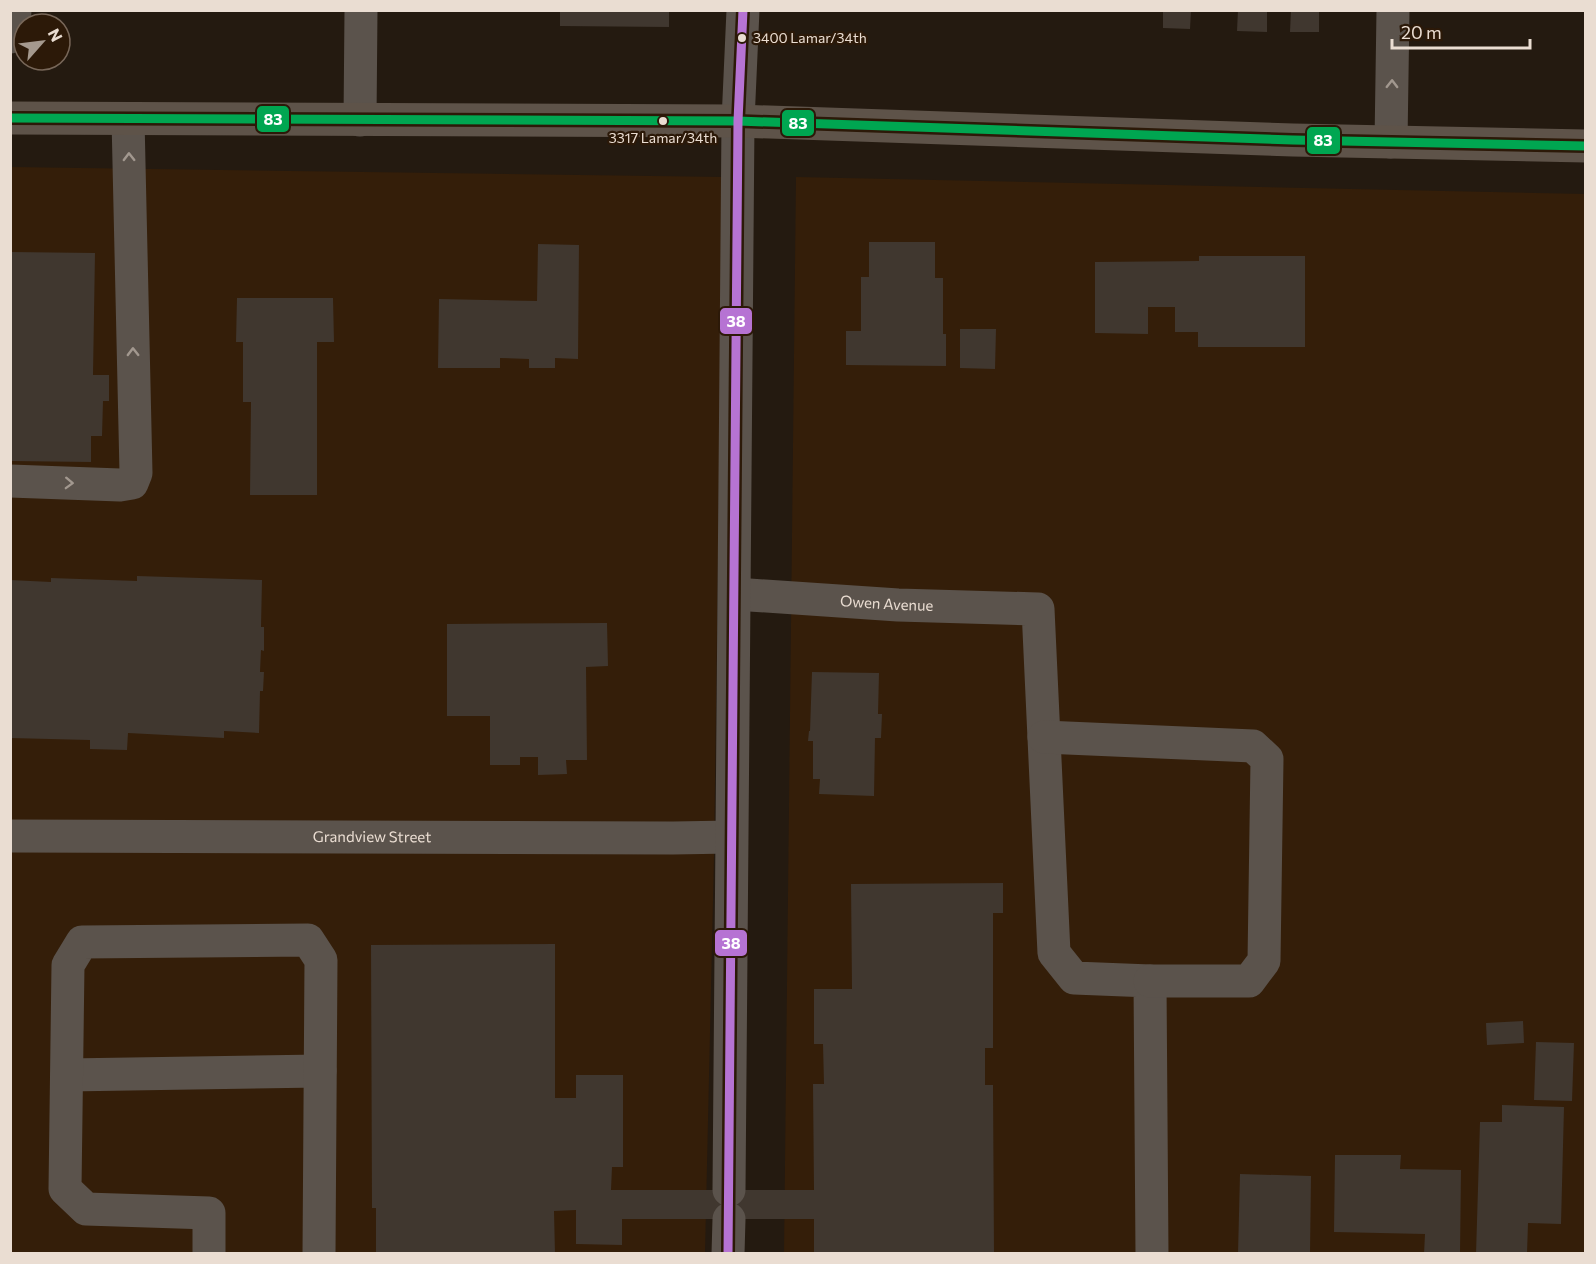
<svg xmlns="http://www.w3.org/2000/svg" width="1596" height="1264" font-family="Commissioner,sans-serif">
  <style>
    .built { fill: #341e09 }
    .building { fill: #40372f }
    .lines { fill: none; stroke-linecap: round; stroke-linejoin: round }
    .minor { stroke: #5b534c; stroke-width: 33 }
    .major { stroke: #5e5349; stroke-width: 33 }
    .bus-1-casing { stroke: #2c1908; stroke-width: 14 }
    .bus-2-casing { stroke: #2c1908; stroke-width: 14 }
    .bus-1 { stroke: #00a651; stroke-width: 9 }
    .bus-2 { stroke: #b673d3; stroke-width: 9 }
    .oneway { stroke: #a2988f }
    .bus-dot { fill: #eaddd2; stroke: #2c1908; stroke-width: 2 }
    .labels { text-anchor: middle; stroke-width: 4.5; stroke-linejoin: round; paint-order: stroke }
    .bus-label { font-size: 14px; fill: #eaddd2; stroke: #2c1908; text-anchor: start }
    .street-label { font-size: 15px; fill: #eaddd2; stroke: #2c1908 }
    .line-badge { stroke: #2c1908; stroke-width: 2 }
    .badge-label { font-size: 16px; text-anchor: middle; font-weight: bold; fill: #fff }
  </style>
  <rect width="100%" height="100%" fill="#241a10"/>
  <g class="built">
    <polygon points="11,167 723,177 714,856 705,1253 11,1254"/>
    <polygon points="796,177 1585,194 1585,1253 784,1254"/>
  </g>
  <g class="building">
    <polygon points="560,10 669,10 669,27 560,26"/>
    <polygon points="1163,10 1191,10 1190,29 1163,28"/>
    <polygon points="1238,10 1267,10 1267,32 1237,31"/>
    <polygon points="1291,10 1319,10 1319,32 1290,32"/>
    <polygon points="869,242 935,242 935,278 943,278 943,334 946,334 946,366 846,365 846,331 861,331 861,277 869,277"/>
    <polygon points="538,244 579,245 578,359 555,358 555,368 529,368 529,359 500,358 500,368 438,368 439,299 537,301"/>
    <polygon points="11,252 95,253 93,375 109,375 109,401 103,401 102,436 91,436 91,462 10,461"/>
    <polygon points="1199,256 1305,256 1305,347 1198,347 1198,332 1175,332 1175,307 1148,307 1148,334 1095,333 1095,262 1199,261"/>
    <polygon points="237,298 333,298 334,342 317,342 317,495 250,495 251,402 243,402 243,342 236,342"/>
    <polygon points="960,329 996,329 995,369 960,368"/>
    <polygon points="137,576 262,580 261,627 264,627 264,651 261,650 260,672 264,672 263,691 260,691 259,733 224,731 224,738 128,733 127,750 90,749 90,740 10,738 10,580 51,582 51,578 137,581"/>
    <polygon points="607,623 608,666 586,667 587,760 566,760 567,774 538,775 538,757 520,757 520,765 490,765 490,716 447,716 447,624"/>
    <polygon points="812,672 879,673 878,714 882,714 881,738 875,738 874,796 819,794 820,779 813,779 813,741 808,741 809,731 810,731"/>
    <polygon points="1003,883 1003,913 993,913 993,1048 985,1048 985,1085 993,1085 994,1254 814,1254 814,1219 622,1219 622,1245 576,1244 576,1210 554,1211 555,1254 376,1254 376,1208 372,1208 371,945 555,944 555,1098 576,1098 576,1075 623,1075 623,1167 612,1167 611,1190 814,1190 813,1084 824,1084 823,1044 814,1044 814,989 852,989 851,884"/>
    <polygon points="1523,1021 1524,1043 1487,1045 1486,1023"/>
    <polygon points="1536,1042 1574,1043 1572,1101 1534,1100"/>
    <polygon points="1502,1105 1564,1107 1561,1224 1528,1223 1527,1254 1476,1254 1480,1122 1502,1122"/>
    <polygon points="1335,1155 1401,1155 1400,1169 1461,1170 1460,1254 1424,1254 1425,1234 1334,1232"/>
    <polygon points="1240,1174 1311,1176 1310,1254 1238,1254"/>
  </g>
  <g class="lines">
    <g class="minor">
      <polyline points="10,37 14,27 15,10"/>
      <polyline points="360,120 361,10"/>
      <polyline points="1391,142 1393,10"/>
      <polyline points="10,481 120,485 132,483 136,473 128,119"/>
      <path id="s1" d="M735 594 898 605 1038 609 1054 953 1074 978 1150 981 1152 1254"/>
      <polyline points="1044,737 1253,746 1267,759 1264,961 1249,981 1150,981"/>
      <path id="s2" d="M10 836 673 838 731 837"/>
      <polyline points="67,1075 320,1071"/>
      <polyline points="729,1190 738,121 743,10"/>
      <polyline points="209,1254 209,1213 86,1209 65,1189 68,965 82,942 308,940 321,960 319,1254"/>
      <polyline points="728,1254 729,1219"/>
    </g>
    <polyline class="major" points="10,118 738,121 1293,140 1586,146"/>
    <defs>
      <polyline id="bus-1" points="10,118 738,121 1293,140 1586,146"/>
      <polyline id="bus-2" points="728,1254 738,121 743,10"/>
    </defs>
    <use href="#bus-1" class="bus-1-casing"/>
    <use href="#bus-2" class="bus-2-casing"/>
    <use href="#bus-1" class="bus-1"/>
    <use href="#bus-2" class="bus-2"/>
  </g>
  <defs><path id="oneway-chevron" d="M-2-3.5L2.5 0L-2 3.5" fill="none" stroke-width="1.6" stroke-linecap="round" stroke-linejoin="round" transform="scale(1.5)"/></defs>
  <g class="oneway">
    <use href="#oneway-chevron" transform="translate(1392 84) rotate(-89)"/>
    <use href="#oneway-chevron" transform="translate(129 157) rotate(-91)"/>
    <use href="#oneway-chevron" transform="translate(133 352) rotate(-91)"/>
    <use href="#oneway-chevron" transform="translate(69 483) rotate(2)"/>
  </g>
  <g class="bus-dot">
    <circle cx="742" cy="38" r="5"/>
    <circle cx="663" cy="121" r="5"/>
  </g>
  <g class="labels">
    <g class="bus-label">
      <text x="753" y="43">3400 Lamar/34th</text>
      <text x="663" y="143" text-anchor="middle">3317 Lamar/34th</text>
    </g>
    <g class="street-label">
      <text dy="5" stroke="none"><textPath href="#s1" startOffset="152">Owen Avenue</textPath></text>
      <text dy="5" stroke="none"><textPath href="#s2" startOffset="362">Grandview Street</textPath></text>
    </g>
  </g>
  <g class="line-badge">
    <rect x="256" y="105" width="34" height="28" rx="6" fill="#00a651"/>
    <rect x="781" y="109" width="34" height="28" rx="6" fill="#00a651"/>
    <rect x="1306" y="126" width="35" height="29" rx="6" fill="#00a651"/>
    <rect x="719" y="307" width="34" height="28" rx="6" fill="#b673d3"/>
    <rect x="714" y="929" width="34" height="28" rx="6" fill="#b673d3"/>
  </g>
  <g class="badge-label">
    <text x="273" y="125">83</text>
    <text x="798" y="129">83</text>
    <text x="1323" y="146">83</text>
    <text x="736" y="327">38</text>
    <text x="731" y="949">38</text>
  </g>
  <rect width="1596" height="1264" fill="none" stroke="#eaddd2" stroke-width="24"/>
  <g transform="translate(42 42) rotate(62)"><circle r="28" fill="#2c1908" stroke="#786759" stroke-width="1.5"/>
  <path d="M0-4.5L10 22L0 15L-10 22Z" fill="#a5998e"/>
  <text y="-9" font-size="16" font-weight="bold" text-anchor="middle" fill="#eaddd2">N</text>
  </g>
  <path d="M1392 39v9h138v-9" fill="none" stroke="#eaddd2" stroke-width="3"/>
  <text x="1401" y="39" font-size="18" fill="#eaddd2" stroke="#2c1908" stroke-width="4.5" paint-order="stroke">20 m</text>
</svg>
